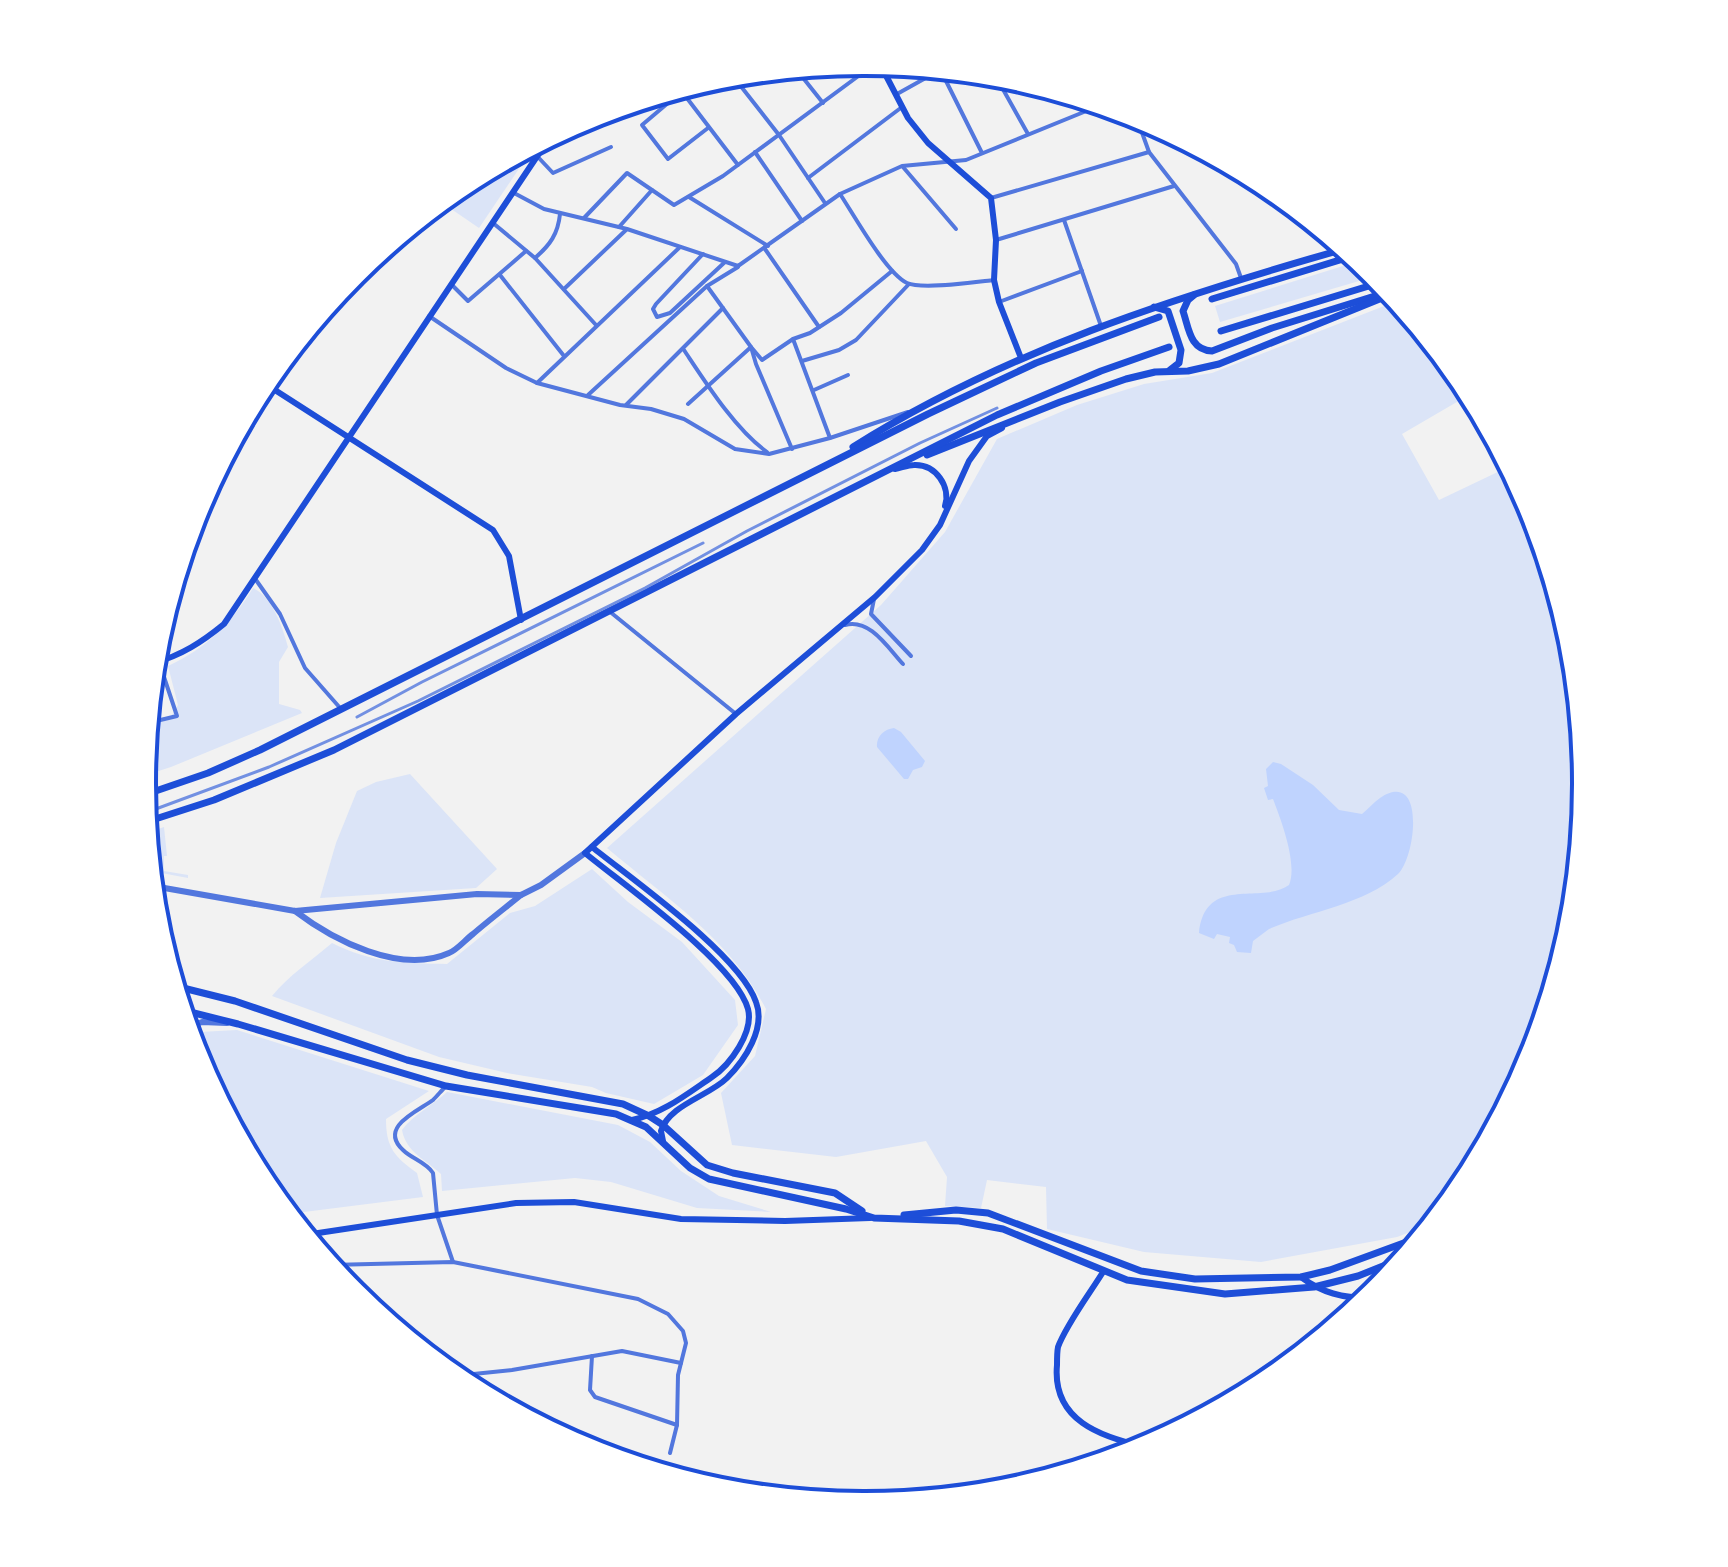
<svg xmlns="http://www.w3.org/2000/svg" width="1728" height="1567" font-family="'Golos Text',sans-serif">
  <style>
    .green { fill: #dbe4f7 }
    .water { fill: #bfd3fe }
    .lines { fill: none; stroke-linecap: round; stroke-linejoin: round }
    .minor { stroke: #5277de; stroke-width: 4 }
    .tertiary { stroke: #5277de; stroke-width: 6 }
    .secondary { stroke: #1d4ed8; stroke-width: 6 }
    .primary { stroke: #1d4ed8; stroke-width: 7 }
    .trunk { stroke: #1d4ed8; stroke-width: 7 }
    .rail { stroke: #7290e2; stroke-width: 3 }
    .rim { fill: none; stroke: #1d4ed8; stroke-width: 4 }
  </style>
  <rect width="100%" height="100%" fill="#f2f2f2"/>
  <g class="green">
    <polygon points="535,145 479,228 441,202 464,183"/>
    <polygon points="1359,261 1376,276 1220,322 1215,306"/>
    <path d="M1397 301 1462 380 1467 391 1462 399 1402 434 1439 500 1504 469 1521 490 1531 508 1572 643 1585 784 1572 925 1530 1060 1464 1185 1431 1224 1397 1237 1261 1262 1144 1252 1047 1229 1046 1187 987 1180 981 1208 945 1206 947 1177 926 1141 836 1157 732 1145 721 1093 755 1056 766 1009C731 940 665 897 607 848L881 605 945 532 997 439 1077 405 1144 384 1212 373Z"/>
    <path d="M253 588C272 596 283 628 288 647L279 662V704L300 710 302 713 171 767 143 776 148 726 169 720 178 705 168 666C207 648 231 623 253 588Z"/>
    <polygon points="410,774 497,869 476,888 320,898 336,843 357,791 376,782"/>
    <polygon points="164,827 167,856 164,856 164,871 188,875 188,878 156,872 151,868 147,833"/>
    <path d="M592 869 628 902 682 942 735 1000 738 1025 703 1075 654 1104 606 1093 592 1087 507 1073 439 1057 272 996C289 975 311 961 332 943 371 963 404 963 447 964L510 913 535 906Z"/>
    <path d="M237 1030 429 1091 386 1119C386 1148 395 1157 417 1173L423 1197 288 1214 264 1184 197 1059 190 1035 200 1032Z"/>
    <path d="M447 1092 618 1125 650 1142 681 1171 719 1196 771 1212 697 1208 611 1182 575 1178 442 1191 441 1174C426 1160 406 1152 402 1130 413 1115 433 1105 447 1092Z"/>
  </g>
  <g class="water">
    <path d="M894 728 901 732 925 761 922 767 913 770 908 779H904L877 747C876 737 884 729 894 728Z"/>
    <path d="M1273 762 1281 764 1313 785 1339 810 1362 814C1368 809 1374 802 1380 798 1426 768 1416 857 1398 874 1364 905 1310 911 1269 929L1253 941 1251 953 1237 952 1234 945 1229 943 1230 937 1217 934 1214 939 1199 933C1205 874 1262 905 1289 885 1298 864 1281 820 1273 799L1268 800 1264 788 1268 786 1266 769Z"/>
  </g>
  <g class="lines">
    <g class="minor">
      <polyline points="796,69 823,103"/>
      <polyline points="940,69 982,153"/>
      <polyline points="732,75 779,135 825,203"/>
      <polyline points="995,75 1028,134"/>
      <polyline points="1029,83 1035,93"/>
      <polyline points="680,89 738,165"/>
      <polyline points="681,92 642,125 668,159 708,128"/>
      <polyline points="897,94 940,70"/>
      <polyline points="1136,116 1149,152 1236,264 1241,278"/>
      <polyline points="755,152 802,221"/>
      <polyline points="537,156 553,173 611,147"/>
      <polyline points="903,167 956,229"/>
      <polyline points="808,178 902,107"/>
      <polyline points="514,193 544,209 627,229 738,266 840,194 902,166 966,160 1101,105"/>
      <path d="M840 194C854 215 886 273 907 283 922 290 976 282 994 280"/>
      <polyline points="689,197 768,246"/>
      <polyline points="991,198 1149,152"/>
      <polyline points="584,218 627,173 674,205 723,176 876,63"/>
      <polyline points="1064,220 1101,326"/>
      <polyline points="493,223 535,258 596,325"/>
      <polyline points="619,227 652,190"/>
      <polyline points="996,240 1174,186"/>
      <polyline points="765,249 819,327"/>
      <polyline points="703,254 656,304 653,309 657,317 670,313 725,262"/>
      <path d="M535 258C550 245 558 234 560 214"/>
      <polyline points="500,275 564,356"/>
      <polyline points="451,284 468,301 526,251"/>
      <polyline points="707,286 751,347 756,364 792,449"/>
      <polyline points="564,289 626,230"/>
      <polyline points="999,302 1082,271"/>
      <polyline points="429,316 506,368 537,383 620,405 651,409 684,419 735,449 769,454 830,438 908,412"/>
      <polyline points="793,339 830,438"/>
      <path d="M684 350C706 383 735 429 767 452"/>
      <polyline points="802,361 839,350 856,340 909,284"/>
      <polyline points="537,383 680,247"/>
      <polyline points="814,390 848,375"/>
      <polyline points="588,395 707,286 738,267"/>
      <polyline points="688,404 751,347 762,360 793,339 810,333 841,313 892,271"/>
      <polyline points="626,405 723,308"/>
      <polyline points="256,580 280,614 305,668 341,709"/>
      <polyline points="874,599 871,614 911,656"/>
      <polyline points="609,611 736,714"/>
      <path d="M845 625C870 618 888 648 903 664"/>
      <polyline points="148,723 177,716 159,662"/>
      <path d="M446 1086C442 1090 437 1096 433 1100 418 1111 378 1127 403 1150 412 1159 426 1162 433 1173L437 1215 453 1262"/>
      <polyline points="330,1265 453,1262 638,1299 668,1314 683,1331 686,1343 678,1375 677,1425 670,1453"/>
      <polyline points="592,1356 590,1390 595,1397 677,1425"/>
      <polyline points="454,1376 512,1370 622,1351 681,1363"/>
    </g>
    <g class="tertiary">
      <polyline points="153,886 295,911 477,894 521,895 541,885 585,853"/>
      <path d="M295 911C333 940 400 975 449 953 457 950 465 940 473 934 488 921 505 908 521 895"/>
      <polyline points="188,1027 202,1022 227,1023"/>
    </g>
    <g class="secondary">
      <polyline points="880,64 908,118 928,143 991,198 996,240 994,280 999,302 1021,358"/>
      <polyline points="708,81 737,82 748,73"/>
      <polyline points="264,383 493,530 509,556 521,620"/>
      <path d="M895 469C901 468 908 465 914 465 936 464 951 487 945 506"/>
      <path d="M154 663C182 655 202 642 224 624L550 137"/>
      <path d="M592 847C633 880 740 955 756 1002 766 1028 745 1060 727 1078 709 1096 669 1105 661 1131L663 1141"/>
      <path d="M632 1120C662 1114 687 1094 712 1077 730 1065 754 1032 748 1009 735 963 625 886 585 853L736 714 875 597 922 550 940 525 969 461 987 436 1002 428"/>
      <polyline points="305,1235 516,1203 574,1202 681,1219 785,1221 870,1218"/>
      <path d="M1103 1272C1090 1293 1066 1325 1058 1347 1057 1352 1057 1359 1057 1365 1052 1420 1100 1437 1146 1447"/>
      <path d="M1301 1277C1322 1293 1343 1298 1369 1298"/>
    </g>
    <g class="primary">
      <polyline points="175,986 235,1001 407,1060 467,1075 623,1104 649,1116 663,1125 707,1165 733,1173 835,1193 862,1211"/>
      <polyline points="182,1010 238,1024 446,1086 616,1114 646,1127 690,1168 709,1179 846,1209 874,1218 959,1221 1003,1229 1127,1280 1225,1294 1314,1287 1358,1276 1403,1258"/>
      <polyline points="904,1215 956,1210 988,1213 1141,1271 1195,1279 1301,1277 1330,1270 1420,1237"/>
    </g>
    <g class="trunk">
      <path d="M1194 295 1188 300 1183 311C1189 329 1190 350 1212 351L1272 328 1378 295"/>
      <polyline points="1212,299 1353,256"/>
      <polyline points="1154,307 1168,311 1181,350 1179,363 1170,370"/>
      <polyline points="1221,331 1382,282"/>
      <path d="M853 447C1006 351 1172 298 1344 249"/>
      <polyline points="927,455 1060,402 1126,379 1155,372 1188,371 1219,364 1392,294"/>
      <polyline points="144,795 208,773 260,750 928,414 1036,363 1159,317"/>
      <polyline points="146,822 214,800 334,750 997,415 1101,371 1169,347"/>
    </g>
    <g class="rail">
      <polyline points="357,717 422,682 703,543"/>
      <polyline points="145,813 269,767 418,701 645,588 747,531 920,443 997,408"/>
    </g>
  </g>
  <path d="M0 0H1728V1567H0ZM863 76H865A707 707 0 0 1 1572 783V784A707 707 0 0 1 865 1491H863A707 707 0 0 1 156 784V783A707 707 0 0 1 863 76Z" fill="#fff" fill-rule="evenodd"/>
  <path class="rim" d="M863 76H865A707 707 0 0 1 1572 783V784A707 707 0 0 1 865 1491H863A707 707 0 0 1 156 784V783A707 707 0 0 1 863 76Z"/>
</svg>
